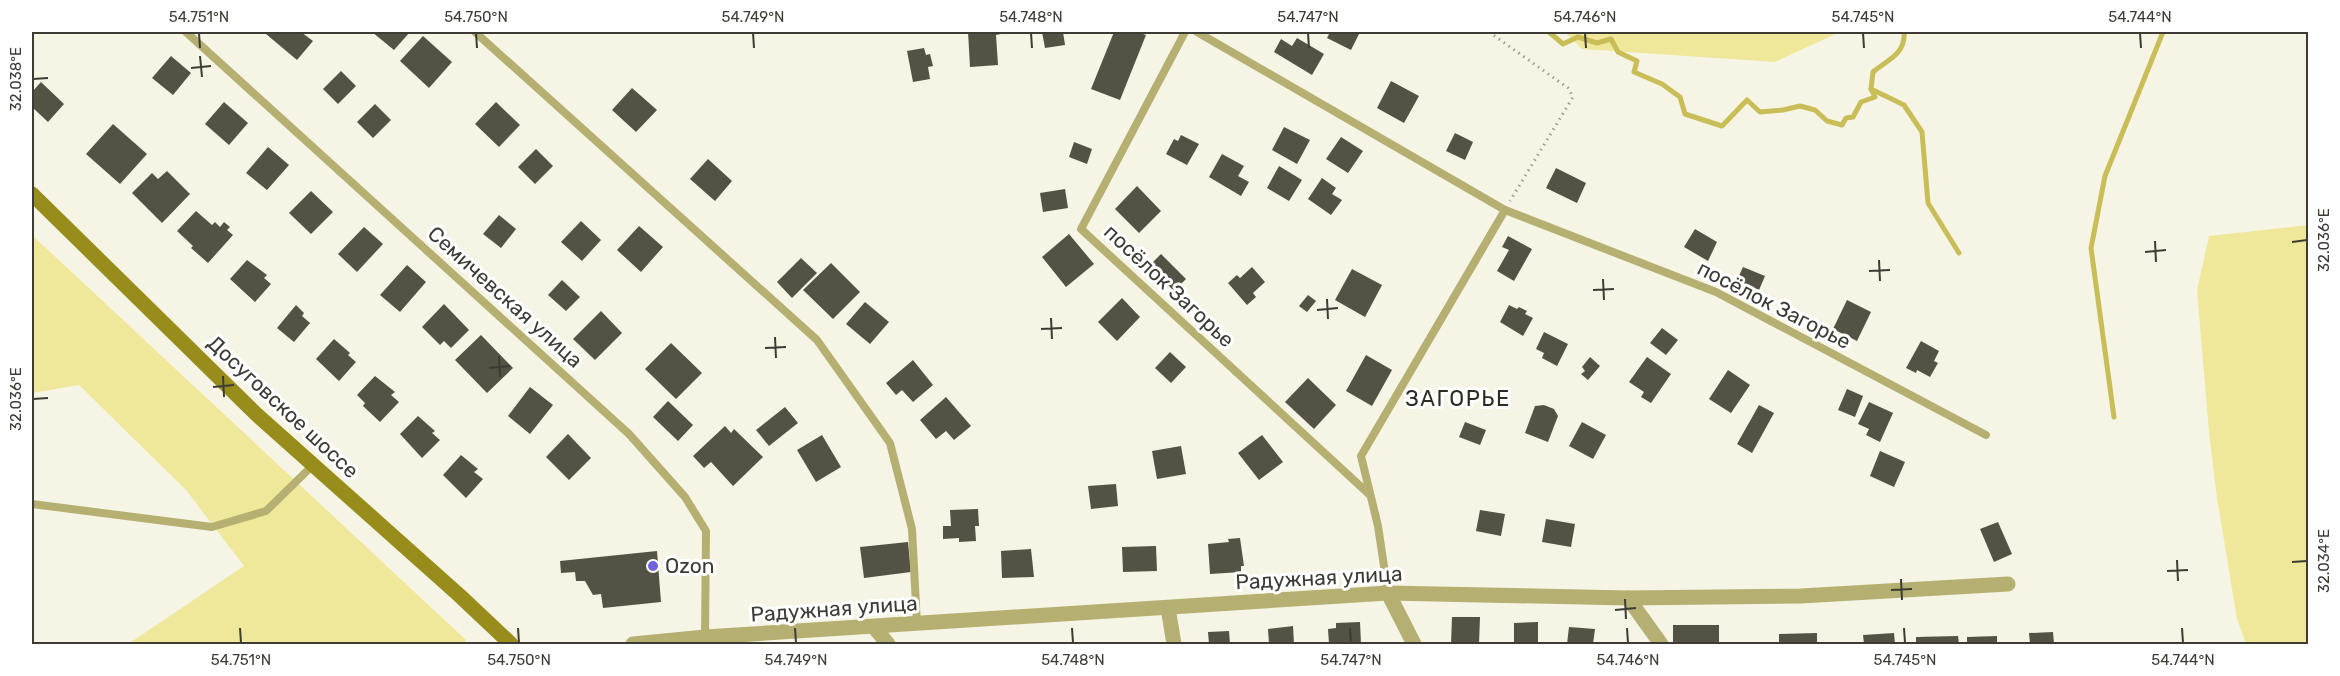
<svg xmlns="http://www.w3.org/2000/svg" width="2340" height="676" font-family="Rubik,sans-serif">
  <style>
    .green { fill: #efe89a }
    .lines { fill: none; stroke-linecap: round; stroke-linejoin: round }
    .stream { stroke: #c8bd56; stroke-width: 5 }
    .building { fill: #535244 }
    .path { stroke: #9f9e93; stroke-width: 3; stroke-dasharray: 1.5 4.5; stroke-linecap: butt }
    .lane { stroke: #b5b071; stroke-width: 8 }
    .street { stroke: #b5b071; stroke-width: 15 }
    .secondary { stroke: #988d1a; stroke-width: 15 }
    .ticks { fill: none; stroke: #3c3c35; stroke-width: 2 }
    .poi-dot { fill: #7064de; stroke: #fff; stroke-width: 2 }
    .labels { text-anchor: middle; stroke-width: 6; stroke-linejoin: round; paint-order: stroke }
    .street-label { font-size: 21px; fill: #3c3c35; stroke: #fff }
    .poi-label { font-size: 21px; fill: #3c3c35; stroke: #fff; text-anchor: start }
    .neighbourhood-label { font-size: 22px; letter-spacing: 1.5px; fill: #2d2c20; stroke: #fff }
    .neatline { fill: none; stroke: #3c3c35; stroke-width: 2 }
    .ticks-label { font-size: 15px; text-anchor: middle; fill: #3c3c35 }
  </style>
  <rect width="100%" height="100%" fill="#f6f5e5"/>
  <g class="green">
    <polygon points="1565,32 1840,32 1775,62 1582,49"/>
    <polygon points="2308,225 2308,644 2246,644 2237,619 2217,498 2209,432 2197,290 2209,236"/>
    <polygon points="32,235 466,640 463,644 128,644 244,566 186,490 79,385 32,393"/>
  </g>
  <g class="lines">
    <g class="stream">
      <path d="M1549 32 1563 44 1578 37 1597 43 1611 39 1618 52 1637 61 1634 72 1662 84 1680 97 1685 114 1722 126 1747 100 1760 112 1783 110 1800 106 1815 110 1827 121 1842 125 1846 118 1853 117 1861 102 1875 97 1871 89 1873 72C1887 60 1906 54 1904 32"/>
      <polyline points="1871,89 1904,105 1922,132 1928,203 1959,253"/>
      <polyline points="2114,417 2091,248 2105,176 2163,32"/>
    </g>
  </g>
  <g class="building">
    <polygon points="268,32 301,32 313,41 297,60 266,34"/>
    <polygon points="372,32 410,32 394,50"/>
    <polygon points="968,32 1001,32 1001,34 996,35 998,65 970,67"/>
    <polygon points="1042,32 1063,32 1065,45 1045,48"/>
    <polygon points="1114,32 1137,32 1146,35 1120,100 1091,89"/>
    <polygon points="1330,32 1355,32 1359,34 1351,50 1327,38"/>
    <polygon points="423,36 452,62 429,88 400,61"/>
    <polygon points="1297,38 1324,54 1312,75 1274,52 1281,39 1292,46"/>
    <polygon points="924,48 926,55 930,54 933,66 928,67 930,79 913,82 907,51"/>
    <polygon points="171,56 191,73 173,95 152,78"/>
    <polygon points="341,71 356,86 338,104 323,89"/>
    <polygon points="1391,81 1419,96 1404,123 1377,108"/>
    <polygon points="41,82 64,104 48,122 32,107 32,92"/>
    <polygon points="632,88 657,110 636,132 612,110"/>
    <polygon points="224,102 248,123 229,145 205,124"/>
    <polygon points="496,102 520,125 499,147 475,124"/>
    <polygon points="375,104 391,120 373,138 357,122"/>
    <polygon points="113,124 147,154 120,184 86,154"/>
    <polygon points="1284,127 1310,140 1297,164 1272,150"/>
    <polygon points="1455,133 1473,142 1465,160 1446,151"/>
    <polygon points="1181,135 1199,144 1187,165 1166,154 1174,139 1178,141"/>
    <polygon points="1341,137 1363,151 1348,173 1326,159"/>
    <polygon points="1074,142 1092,149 1087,164 1069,157"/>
    <polygon points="268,147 289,165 267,190 246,173"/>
    <polygon points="536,149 553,166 535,184 518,167"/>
    <polygon points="1222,154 1244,166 1238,176 1249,182 1241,196 1209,177"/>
    <polygon points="708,159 732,181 715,201 690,179"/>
    <polygon points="1279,166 1302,180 1289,201 1267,188"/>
    <polygon points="1556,168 1586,183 1577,203 1546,188"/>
    <polygon points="167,171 190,194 162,223 132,193 152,173 158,179"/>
    <polygon points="1322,178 1336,188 1332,194 1342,200 1331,215 1308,199"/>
    <polygon points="1137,186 1161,211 1139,233 1115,209"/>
    <polygon points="1065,189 1068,208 1043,212 1040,193"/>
    <polygon points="311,191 333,212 311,234 289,213"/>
    <polygon points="196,211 212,225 215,222 220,227 224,222 230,227 227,230 233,235 208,263 191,248 193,246 177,231"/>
    <polygon points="499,215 516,229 501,248 483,234"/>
    <polygon points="581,221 601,240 582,261 561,242"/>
    <polygon points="639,226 663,247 641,272 617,250"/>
    <polygon points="364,227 383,244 357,272 338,254"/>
    <polygon points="1695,229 1717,242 1708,261 1684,247"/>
    <polygon points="1069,234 1094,264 1066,287 1042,257"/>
    <polygon points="1508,236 1532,249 1514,281 1497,271 1509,250 1502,247"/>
    <polygon points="1161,254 1186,279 1174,291 1149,266"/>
    <polygon points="801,258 817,273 792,298 777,282"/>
    <polygon points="247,260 267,275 264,278 271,284 255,302 230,279"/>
    <polygon points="831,263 860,292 833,319 803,290"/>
    <polygon points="407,265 426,282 400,312 380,295"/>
    <polygon points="1252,267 1265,282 1253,293 1256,297 1247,305 1228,283 1237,275 1240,278"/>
    <polygon points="1743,267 1765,276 1759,290 1737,280"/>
    <polygon points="1352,269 1382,285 1365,317 1335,300"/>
    <polygon points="562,280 580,297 566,311 548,295"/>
    <polygon points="1308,295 1316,301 1307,312 1299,306"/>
    <polygon points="1122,298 1140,317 1117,341 1098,322"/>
    <polygon points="1847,300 1871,312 1857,341 1833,329"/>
    <polygon points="865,302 889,322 870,344 846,324"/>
    <polygon points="444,304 469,330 451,348 444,341 440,345 422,327"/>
    <polygon points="296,305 304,313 302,316 310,323 294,342 277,328"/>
    <polygon points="1509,305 1517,309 1519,307 1527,311 1525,314 1533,318 1523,336 1500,322"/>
    <polygon points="601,311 622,333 595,360 573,339"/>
    <polygon points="1662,328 1678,340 1666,355 1650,343"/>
    <polygon points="1544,332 1568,344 1557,366 1542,358 1544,353 1536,349"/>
    <polygon points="481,335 513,368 487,393 455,360"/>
    <polygon points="334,339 350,353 348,355 356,362 339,381 316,359"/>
    <polygon points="1921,341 1939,351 1934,361 1938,363 1930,377 1917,370 1916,373 1906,368"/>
    <polygon points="671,343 702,373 676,399 645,369"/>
    <polygon points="1170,352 1186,367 1171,383 1155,368"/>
    <polygon points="1366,355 1392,370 1372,406 1346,391"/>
    <polygon points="1590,357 1600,366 1588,380 1581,374 1585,371 1582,367"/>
    <polygon points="1647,357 1671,374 1651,403 1641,397 1644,392 1629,382"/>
    <polygon points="913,360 933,385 913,402 902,390 896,395 886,383"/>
    <polygon points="1728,370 1750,385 1731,413 1709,399"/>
    <polygon points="375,376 395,392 391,395 399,402 380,422 363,406 365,403 357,395"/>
    <polygon points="1308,378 1336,405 1314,429 1285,402"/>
    <polygon points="530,387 553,405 530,434 508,416"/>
    <polygon points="1847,389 1863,396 1855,417 1838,410"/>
    <polygon points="946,397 971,426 954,440 946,431 936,439 920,420"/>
    <polygon points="668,401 693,425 678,441 653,417"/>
    <polygon points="1869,402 1893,413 1880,442 1866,435 1869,429 1858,424"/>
    <polygon points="1544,405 1554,409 1558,416 1548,442 1525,433 1535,406"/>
    <polygon points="1759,405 1774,413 1752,453 1737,444"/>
    <polygon points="785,407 798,423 769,446 756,430"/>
    <polygon points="418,416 435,431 432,433 440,440 422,458 400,434"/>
    <polygon points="1465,422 1486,430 1480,445 1459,437"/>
    <polygon points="1582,422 1606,435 1593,459 1569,446"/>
    <polygon points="725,426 731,433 734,429 763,457 733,486 711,462 704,468 693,456"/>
    <polygon points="568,434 591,458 569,480 546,457"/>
    <polygon points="822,435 841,467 816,482 797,450"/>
    <polygon points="1262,435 1283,462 1259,480 1238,453"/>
    <polygon points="1181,446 1186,474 1157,479 1152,451"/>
    <polygon points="1880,451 1905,462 1894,487 1870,476"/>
    <polygon points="461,455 478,469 474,472 483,479 466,498 443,475"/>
    <polygon points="1116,484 1118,506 1091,509 1088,486"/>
    <polygon points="978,509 979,526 975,526 976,541 959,542 959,538 943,539 943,526 951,526 950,510"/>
    <polygon points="1480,510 1505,514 1501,536 1476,531"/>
    <polygon points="1546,519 1575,524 1571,547 1542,542"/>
    <polygon points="1998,522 2012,554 1994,562 1980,529"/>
    <polygon points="1240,538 1244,566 1241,566 1241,572 1210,574 1208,544 1229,542 1228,539"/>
    <polygon points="908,542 911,572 864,578 860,547"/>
    <polygon points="1156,546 1157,571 1123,572 1122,547"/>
    <polygon points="1031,549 1034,577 1002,578 1001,551"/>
    <polygon points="657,551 661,602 603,608 601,594 593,595 585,581 576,581 575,572 561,573 560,561"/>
    <polygon points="1452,617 1480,617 1479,644 1451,644"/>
    <polygon points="1360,622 1361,644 1329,644 1328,629 1336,628 1336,623"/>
    <polygon points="1538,622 1538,644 1514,644 1514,623"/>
    <rect x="1673" y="625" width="46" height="19"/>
    <polygon points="1293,626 1294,644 1269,644 1268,629"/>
    <polygon points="1569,627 1595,629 1593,644 1567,644"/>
    <polygon points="1229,631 1230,644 1209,644 1208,632"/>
    <polygon points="2053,632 2054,644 2030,644 2029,633"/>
    <polygon points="1817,633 1817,644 1779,644 1779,634"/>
    <polygon points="1894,633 1895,644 1864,644 1863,635"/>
    <polygon points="1958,636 1959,644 1916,644 1916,637"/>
    <polygon points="1997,636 1997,644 1967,644 1967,637"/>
  </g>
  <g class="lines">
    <polyline class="path" points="1489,32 1568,88 1573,97 1510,201"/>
    <g class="lane">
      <polyline points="186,32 629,434 685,497 706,531 705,637"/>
      <polyline points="475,32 817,340 890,443 912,529 917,624"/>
      <polyline points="1185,32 1081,229 1370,495"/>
      <polyline points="1197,32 1505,210 1361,456 1378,526 1388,593"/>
      <polyline points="1505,210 1716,292 1986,435"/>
      <polyline points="32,504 212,527 266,511 313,465"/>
    </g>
    <g class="street">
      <polyline points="1388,593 1414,644"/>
      <polyline points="1628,598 1661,644"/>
      <polyline points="1168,608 1174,644"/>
      <polyline points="874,627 888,644"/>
      <polyline points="633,644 705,637 1388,593 1628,598 1801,596 2008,584"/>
    </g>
    <polyline class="secondary" points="32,194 255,413 459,595 511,644"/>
  </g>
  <path class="ticks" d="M199 33 200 48M476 33 477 48M753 33 754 48M1031 33 1032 48M1308 33 1309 48M1585 33 1586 48M1863 33 1864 48M2140 33 2141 48M200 56 202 77M191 68 211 66M33 79 48 78M2155 241 2156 262M2292 242 2307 240M2145 252 2166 250M1879 260 1880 281M1869 271 1890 270M1603 279 1604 300M1593 290 1614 289M1327 299 1328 319M1317 310 1338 308M1051 318 1052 339M1041 329 1062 328M775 337 776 358M765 348 786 347M499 356 500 377M489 368 510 366M223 376 224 397M213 387 234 385M33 399 48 398M2177 560 2178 581M2292 562 2307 561M2167 571 2188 570M1901 579 1902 600M1891 590 1912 589M1625 599 1626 619M1615 610 1636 608M240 628 241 643M518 628 519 643M795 628 796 643M1072 628 1073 643M1350 628 1351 643M1627 628 1628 643M1904 628 1905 643M2182 628 2183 643"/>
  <circle class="poi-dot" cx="653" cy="566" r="6"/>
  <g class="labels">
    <g class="street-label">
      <text transform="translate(1169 286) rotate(43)" y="7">посёлок Загорье</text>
      <text transform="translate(505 297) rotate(42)" y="7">Семичевская улица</text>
      <text transform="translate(1774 305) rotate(27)" y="7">посёлок Загорье</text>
      <text transform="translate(283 407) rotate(43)" y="7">Досуговское шоссе</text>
      <text transform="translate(1319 578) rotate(-3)" y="7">Радужная улица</text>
      <text transform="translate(834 609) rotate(-4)" y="7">Радужная улица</text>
    </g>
    <g class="poi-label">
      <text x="665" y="573">Ozon</text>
    </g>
    <g class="neighbourhood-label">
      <text x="1458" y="406">ЗАГОРЬЕ</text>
    </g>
  </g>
  <rect width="2340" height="676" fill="none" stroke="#ffffff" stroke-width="66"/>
  <rect x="33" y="33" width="2274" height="610" class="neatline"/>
  <g class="ticks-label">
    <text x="199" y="22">54.751°N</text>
    <text x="476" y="22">54.750°N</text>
    <text x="753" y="22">54.749°N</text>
    <text x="1031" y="22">54.748°N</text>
    <text x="1308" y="22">54.747°N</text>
    <text x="1585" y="22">54.746°N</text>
    <text x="1863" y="22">54.745°N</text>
    <text x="2140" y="22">54.744°N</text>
    <text transform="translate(16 79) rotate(-90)" y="5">32.038°E</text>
    <text transform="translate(2324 240) rotate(-90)" y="5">32.036°E</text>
    <text transform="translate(16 399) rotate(-90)" y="5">32.036°E</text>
    <text transform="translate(2324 561) rotate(-90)" y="5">32.034°E</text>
    <text x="241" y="665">54.751°N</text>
    <text x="519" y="665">54.750°N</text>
    <text x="796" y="665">54.749°N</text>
    <text x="1073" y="665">54.748°N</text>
    <text x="1351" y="665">54.747°N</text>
    <text x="1628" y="665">54.746°N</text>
    <text x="1905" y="665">54.745°N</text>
    <text x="2183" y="665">54.744°N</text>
  </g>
</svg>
